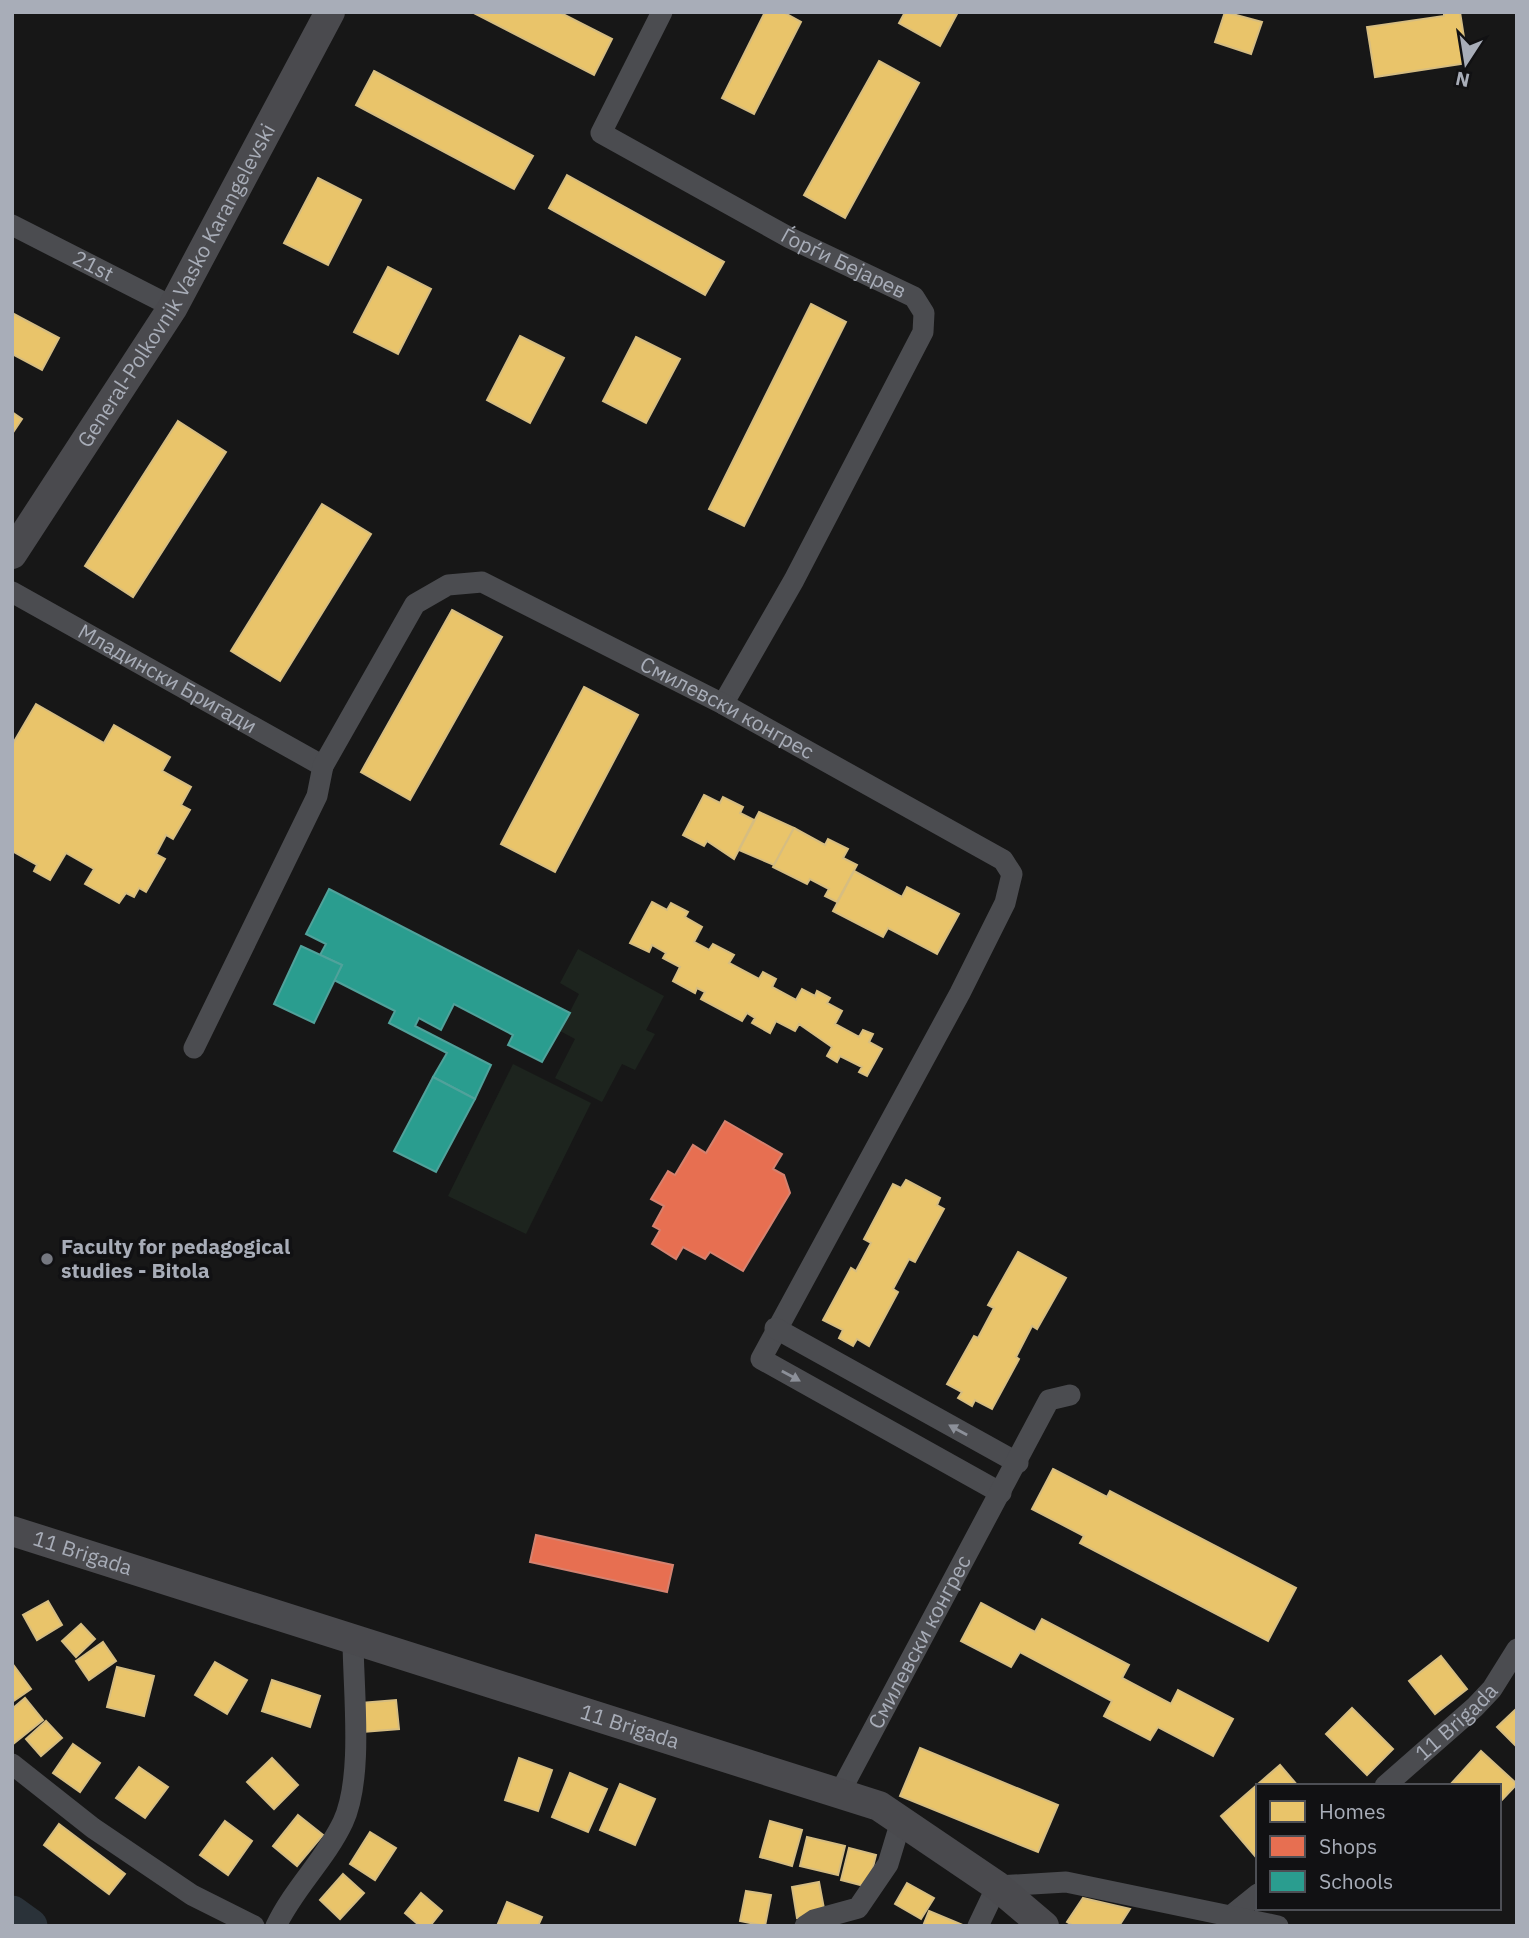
<svg xmlns="http://www.w3.org/2000/svg" width="1529" height="1938" font-family="'IBM Plex Sans',sans-serif">
  <style>
    .green { fill: #1d241e }
    .homes { fill: #e9c46a; stroke: #d6bd81; stroke-width: 2 }
    .shops { fill: #e76f51; stroke: #d48270; stroke-width: 2 }
    .schools { fill: #2a9d8f; stroke: #50a29b; stroke-width: 2 }
    .lines { fill: none; stroke-linecap: round; stroke-linejoin: round }
    .river { stroke: #2a3239; stroke-width: 35 }
    .street { stroke: #4b4c50; stroke-width: 21 }
    .secondary { stroke: #4a4a4e; stroke-width: 30 }
    .oneway { fill: #8c9099 }
    .poi-dot { fill: #757880; stroke: #111113; stroke-width: 2.5 }
    .labels { text-anchor: middle; stroke-width: 7; stroke-linejoin: round; paint-order: stroke }
    .street-label { font-size: 21px; fill: #a8adb8; stroke: #111113 }
    .poi-label { font-size: 21px; font-weight: bold; fill: #a8adb8; stroke: #111113; text-anchor: start }
  </style>
  <rect width="100%" height="100%" fill="#171717"/>
  <g class="green">
    <polygon points="578,949 664,996 646,1030 655,1034 635,1070 622,1064 602,1102 555,1078 575,1039 560,1031 579,994 560,983"/>
    <polygon points="513,1064 591,1103 526,1234 448,1196"/>
  </g>
  <g class="homes">
    <polygon points="472,12 559,12 612,39 594,75"/>
    <polygon points="765,12 783,12 801,22 754,114 722,98"/>
    <polygon points="905,12 958,12 940,46 899,23"/>
    <polygon points="1225,12 1262,22 1251,54 1215,42"/>
    <polygon points="1444,12 1460,12 1468,63 1375,77 1367,27 1444,16"/>
    <polygon points="879,61 919,83 845,218 804,195"/>
    <polygon points="374,71 533,156 514,189 356,105"/>
    <polygon points="567,175 724,262 705,295 549,208"/>
    <polygon points="318,178 361,200 328,265 284,243"/>
    <polygon points="388,267 431,289 398,354 354,332"/>
    <polygon points="811,304 846,322 744,526 709,509"/>
    <polygon points="12,313 59,338 42,370 12,354"/>
    <polygon points="520,336 564,358 530,423 487,400"/>
    <polygon points="636,337 680,359 646,423 603,401"/>
    <polygon points="12,412 22,419 12,434"/>
    <polygon points="178,421 226,452 133,597 85,566"/>
    <polygon points="322,504 371,534 280,681 231,651"/>
    <polygon points="452,610 502,637 410,800 361,772"/>
    <polygon points="584,687 638,715 555,872 501,844"/>
    <polygon points="36,704 104,743 114,725 170,757 162,771 191,787 181,805 190,810 173,839 166,835 156,854 165,859 146,892 139,888 134,897 126,893 119,903 85,884 94,869 66,853 50,880 34,871 37,865 12,851 12,745"/>
    <polygon points="704,795 720,803 723,797 743,807 740,813 754,820 734,859 707,841 704,846 683,835"/>
    <polygon points="759,812 794,828 774,865 739,850"/>
    <polygon points="794,828 825,845 828,839 848,849 843,858 857,865 837,902 825,896 829,889 810,879 807,884 773,867"/>
    <polygon points="854,871 902,897 907,887 959,914 937,954 888,928 883,937 833,911"/>
    <polygon points="652,902 667,910 671,903 688,912 685,917 702,927 694,942 709,950 713,944 734,955 729,963 759,979 763,972 776,979 772,987 796,1000 802,989 815,996 817,991 830,998 827,1003 842,1011 835,1024 859,1037 863,1030 873,1034 869,1042 882,1049 867,1076 859,1072 862,1067 840,1056 837,1062 827,1056 832,1047 799,1024 795,1031 776,1021 770,1033 752,1023 755,1018 747,1013 742,1021 701,999 705,992 697,988 695,993 673,981 680,967 663,958 666,953 652,945 649,952 630,943"/>
    <polygon points="906,1180 940,1198 937,1205 944,1209 915,1262 909,1259 893,1289 898,1292 869,1346 857,1339 853,1346 839,1338 843,1330 823,1320 851,1268 856,1271 871,1243 864,1239 893,1184 901,1188"/>
    <polygon points="1018,1252 1066,1278 1037,1329 1032,1326 1016,1357 1019,1359 992,1409 975,1400 972,1406 958,1398 962,1392 947,1384 974,1336 978,1338 994,1308 988,1305"/>
    <polygon points="1053,1469 1107,1497 1110,1491 1296,1588 1268,1641 1080,1543 1084,1536 1032,1509"/>
    <polygon points="48,1601 62,1625 37,1640 23,1615"/>
    <polygon points="981,1603 1035,1632 1042,1619 1129,1665 1122,1678 1171,1704 1178,1690 1233,1719 1213,1756 1158,1727 1150,1740 1104,1716 1112,1701 1020,1652 1011,1667 961,1641"/>
    <polygon points="81,1624 95,1639 76,1657 62,1641"/>
    <polygon points="103,1642 116,1661 89,1680 76,1661"/>
    <polygon points="1441,1656 1467,1689 1435,1714 1409,1681"/>
    <polygon points="215,1662 247,1680 227,1714 195,1695"/>
    <polygon points="12,1663 31,1689 12,1702"/>
    <polygon points="117,1667 154,1676 144,1716 107,1707"/>
    <polygon points="272,1680 320,1696 310,1727 262,1711"/>
    <polygon points="25,1698 43,1720 12,1745 12,1709"/>
    <polygon points="396,1700 399,1729 363,1732 361,1703"/>
    <polygon points="1352,1708 1393,1749 1367,1775 1326,1734"/>
    <polygon points="1517,1708 1517,1747 1497,1727"/>
    <polygon points="46,1721 62,1738 41,1756 26,1739"/>
    <polygon points="73,1744 100,1763 80,1792 53,1773"/>
    <polygon points="920,1748 1058,1805 1038,1852 900,1796"/>
    <polygon points="1481,1751 1517,1784 1499,1803 1499,1786 1449,1786"/>
    <polygon points="272,1758 298,1785 274,1809 247,1782"/>
    <polygon points="519,1758 552,1770 538,1811 505,1800"/>
    <polygon points="1280,1765 1298,1786 1258,1786 1258,1853 1255,1856 1221,1816"/>
    <polygon points="139,1767 168,1787 145,1818 116,1798"/>
    <polygon points="570,1773 607,1789 588,1832 552,1817"/>
    <polygon points="620,1784 655,1799 635,1845 600,1830"/>
    <polygon points="298,1815 323,1835 297,1866 273,1846"/>
    <polygon points="225,1821 252,1841 228,1875 200,1855"/>
    <polygon points="770,1821 802,1830 792,1866 760,1857"/>
    <polygon points="59,1824 125,1874 109,1894 44,1845"/>
    <polygon points="370,1832 396,1848 375,1880 350,1864"/>
    <polygon points="807,1837 845,1846 838,1875 800,1866"/>
    <polygon points="849,1848 876,1855 868,1887 841,1880"/>
    <polygon points="343,1874 364,1893 340,1919 320,1900"/>
    <polygon points="819,1882 825,1914 797,1918 792,1887"/>
    <polygon points="907,1883 934,1898 921,1919 895,1904"/>
    <polygon points="746,1891 771,1895 765,1926 740,1921"/>
    <polygon points="421,1893 442,1911 430,1926 420,1926 405,1913"/>
    <polygon points="1083,1898 1130,1909 1119,1926 1074,1926 1067,1922"/>
    <polygon points="507,1902 542,1917 538,1926 497,1926"/>
    <polygon points="929,1911 965,1926 923,1926"/>
  </g>
  <g class="shops">
    <polygon points="725,1121 782,1154 773,1169 784,1175 790,1193 743,1271 710,1252 705,1259 683,1247 676,1259 652,1244 660,1230 653,1226 664,1206 651,1199 668,1171 675,1175 693,1145 706,1153"/>
    <polygon points="536,1535 673,1565 667,1592 530,1562"/>
  </g>
  <g class="schools">
    <polygon points="329,889 570,1013 542,1062 508,1045 513,1035 454,1004 441,1030 419,1018 415,1026 491,1065 475,1099 433,1077 447,1053 389,1023 395,1011 334,980 342,965 320,955 326,944 306,934"/>
    <polygon points="301,946 342,965 314,1023 274,1004"/>
    <polygon points="433,1077 475,1099 436,1172 394,1151"/>
  </g>
  <g class="lines">
    <polyline class="river" points="12,1913 30,1926"/>
    <g class="street">
      <path id="s1" d="M662 12 601 133 790 238 914 297 924 313 923 332 794 580 723 704"/>
      <path id="s2" d="M12 225 173 307"/>
      <path id="s3" d="M12 592 323 766"/>
      <path id="s4" d="M194 1048 317 796 323 766 415 604 448 585 482 582 723 704 1003 860 1012 874 1005 903 960 993 761 1359 1001 1493"/>
      <polyline points="775,1328 1018,1463"/>
      <polyline points="12,1764 93,1828 192,1895 254,1926"/>
      <path id="s5" d="M1385 1786 1475 1707 1492 1689 1517 1649"/>
      <path id="s6" d="M839 1794 1049 1400 1070 1395"/>
      <polyline points="1232,1915 1258,1894"/>
      <path d="M276 1926C294 1888 325 1860 343 1822 364 1777 353 1689 353 1639"/>
      <polyline points="805,1926 814,1920 858,1908 888,1864 901,1821"/>
      <polyline points="978,1926 997,1886 1066,1882 1278,1926"/>
    </g>
    <g class="secondary">
      <path id="s7" d="M12 554 173 307 330 12"/>
      <path id="s8" d="M12 1531 879 1806 997 1886 1044 1926"/>
    </g>
  </g>
  <defs><path id="oneway-solid" d="M-6-.8H1V-3.2L6.5 0L1 3.2V.8H-6Z" transform="scale(1.75)"/></defs>
  <g class="oneway">
    <use href="#oneway-solid" transform="translate(791 1376) rotate(29)"/>
    <use href="#oneway-solid" transform="translate(958 1430) rotate(-151)"/>
  </g>
  <circle class="poi-dot" cx="47" cy="1259" r="7"/>
  <g class="labels">
    <g class="street-label">
      <text dy="7" stroke="none"><textPath href="#s1" startOffset="411">Ѓорѓи Бејарев</textPath></text>
      <text dy="7" stroke="none"><textPath href="#s2" startOffset="91">21st</textPath></text>
      <text dy="7" stroke="none"><textPath href="#s7" startOffset="315">General-Polkovnik Vasko Karangelevski</textPath></text>
      <text dy="7" stroke="none"><textPath href="#s3" startOffset="178">Младински Бригади</textPath></text>
      <text dy="7" stroke="none"><textPath href="#s4" startOffset="845">Смилевски конгрес</textPath></text>
      <text dy="7" stroke="none"><textPath href="#s8" startOffset="74">11 Brigada</textPath></text>
      <text dy="7" stroke="none"><textPath href="#s6" startOffset="172">Смилевски конгрес</textPath></text>
      <text dy="7" stroke="none"><textPath href="#s5" startOffset="96">11 Brigada</textPath></text>
      <text dy="7" stroke="none"><textPath href="#s8" startOffset="648">11 Brigada</textPath></text>
    </g>
    <g class="poi-label">
      <text x="61" y="1254">Faculty for pedagogical<tspan x="61" dy="24">studies - Bitola</tspan></text>
    </g>
  </g>
  <rect width="1529" height="1938" fill="none" stroke="#a8adb8" stroke-width="28"/>
  <rect x="1256" y="1784" width="245" height="126" fill="#111113" stroke="#4d4f55" stroke-width="2"/>
  <rect x="1270" y="1801" width="35" height="21" fill="#e9c46a" stroke="#4d4f55" stroke-width="2"/>
  <text x="1319" y="1819" font-size="21" fill="#a8adb8">Homes</text>
  <rect x="1270" y="1836" width="35" height="21" fill="#e76f51" stroke="#4d4f55" stroke-width="2"/>
  <text x="1319" y="1854" font-size="21" fill="#a8adb8">Shops</text>
  <rect x="1270" y="1871" width="35" height="21" fill="#2a9d8f" stroke="#4d4f55" stroke-width="2"/>
  <text x="1319" y="1889" font-size="21" fill="#a8adb8">Schools</text>
  <g transform="translate(1466 63) rotate(192)" stroke="#111113" stroke-width="5" paint-order="stroke">
  <path d="M0-5L12 26L0 18L-12 26Z" fill="#a8adb8"/>
  <text y="-10" font-size="19" font-weight="bold" text-anchor="middle" fill="#a8adb8">N</text>
  </g>
</svg>
